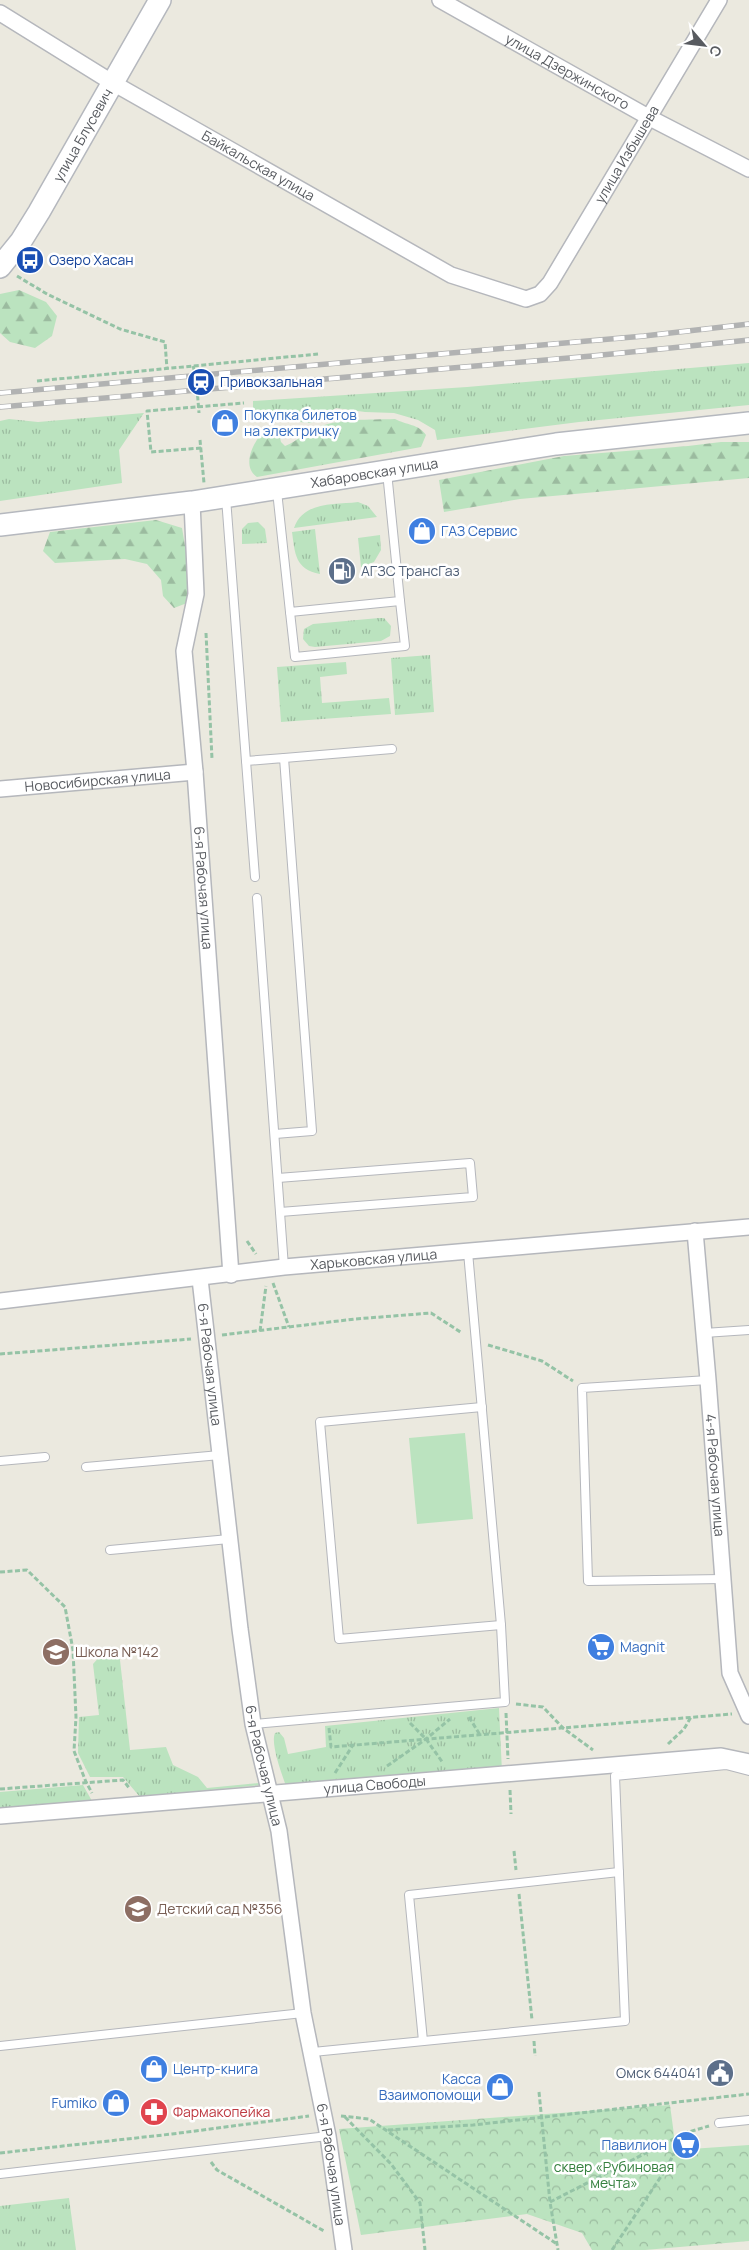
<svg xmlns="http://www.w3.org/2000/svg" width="749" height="2250" font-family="Manrope,sans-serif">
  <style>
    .grass { fill: url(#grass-tufts) }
    .forest { fill: url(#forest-firs) }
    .park { fill: url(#park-crowns) }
    .garden { fill: #bbe3bf }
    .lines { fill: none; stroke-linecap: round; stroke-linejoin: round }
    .lane-casing { stroke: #b5b7bc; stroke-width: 10 }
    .street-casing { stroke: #b5b7bc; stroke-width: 18 }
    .secondary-casing { stroke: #b5b8be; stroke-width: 24 }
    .path { stroke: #95c3a6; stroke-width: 3; stroke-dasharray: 5 2.5; stroke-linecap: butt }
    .lane { stroke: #fff; stroke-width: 8 }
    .street { stroke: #fff; stroke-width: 15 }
    .secondary { stroke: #fff; stroke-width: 21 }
    .rail-casing { stroke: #b1b2b2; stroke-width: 5.5 }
    .rail { stroke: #fff; stroke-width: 4; stroke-dasharray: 11; stroke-linecap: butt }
    .labels { text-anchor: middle; stroke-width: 5; stroke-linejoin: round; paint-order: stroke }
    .street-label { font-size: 14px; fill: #585b60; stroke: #fff }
    .transit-label { font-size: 14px; fill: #164399; stroke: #fff; text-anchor: start }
    .shop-label { font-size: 14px; fill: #366cbe; stroke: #fff; text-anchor: start }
    .service-label { font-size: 14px; fill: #4e5e75; stroke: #fff; text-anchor: start }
    .education-label { font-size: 14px; fill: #785e54; stroke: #fff; text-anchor: start }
    .health-label { font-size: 14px; fill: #be3a42; stroke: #fff; text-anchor: start }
    .park-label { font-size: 14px; fill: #36813f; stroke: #fff }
  </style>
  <defs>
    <pattern id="grass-tufts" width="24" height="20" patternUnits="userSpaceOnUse" patternTransform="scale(1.25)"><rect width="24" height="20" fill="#bbe3bf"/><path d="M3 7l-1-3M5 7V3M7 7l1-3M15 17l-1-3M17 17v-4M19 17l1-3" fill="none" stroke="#9bbb9f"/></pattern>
    <pattern id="forest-firs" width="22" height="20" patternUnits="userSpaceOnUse" patternTransform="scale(1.25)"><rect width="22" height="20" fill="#bbe3bf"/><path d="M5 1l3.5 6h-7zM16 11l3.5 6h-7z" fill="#9bbb9f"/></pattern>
    <pattern id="park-crowns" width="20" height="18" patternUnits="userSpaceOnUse" patternTransform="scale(1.25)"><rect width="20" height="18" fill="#bbe3bf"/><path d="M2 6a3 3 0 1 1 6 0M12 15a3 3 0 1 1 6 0" fill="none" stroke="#9bbb9f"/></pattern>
  </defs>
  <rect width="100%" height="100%" fill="#ebe9df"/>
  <g class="grass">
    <polygon points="749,363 749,405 579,422 437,440 435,430 418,420 394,413 365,412 336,408 311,423 278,420 253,422 253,401 467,387"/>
    <polygon points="144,413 119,450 122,483 0,501 0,421 9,419 38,422"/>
    <path d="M358 502 368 506 377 517 294 528C303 501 335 505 358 502Z"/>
    <polygon points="258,522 265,529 267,543 242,544 242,529 248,523"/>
    <path d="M315 529 320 574C295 569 295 554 292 532Z"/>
    <polygon points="380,535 381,550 374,562 361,567 358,538"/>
    <polygon points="379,618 384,618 391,626 390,636 381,641 315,647 309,646 303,639 304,629 313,624"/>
    <polygon points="430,655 434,712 395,715 391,658"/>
    <polygon points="346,662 347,674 320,677 322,703 389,698 391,714 281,722 277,667"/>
    <polygon points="119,1651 130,1750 166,1747 173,1765 198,1777 207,1788 259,1783 262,1785 140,1797 123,1777 90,1777 78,1753 79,1717 99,1715 93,1664 102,1654"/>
    <path d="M499 1708 502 1772 287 1789C283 1777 270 1744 275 1733L279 1732 284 1738 288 1754 326 1747 325 1726Z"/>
    <polygon points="83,1785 92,1801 0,1808 0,1792"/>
    <polygon points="69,2198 76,2250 0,2250 0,2206"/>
  </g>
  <g class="forest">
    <polygon points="19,290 46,302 57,316 52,336 35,348 10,342 0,333 0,294"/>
    <path d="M395 419C406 425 419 424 426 435L421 447 257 477C240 465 255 440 265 429L272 427 278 430 281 442 285 446C298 441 304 432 316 428 340 418 369 420 395 419Z"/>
    <polygon points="721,442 749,442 749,478 520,499 444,512 439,480 564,456 688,446"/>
    <polygon points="156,520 182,528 192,587 187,603 174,608 163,596 161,580 147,564 125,559 55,563 43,551 50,532"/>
  </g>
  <polygon class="park" points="670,2105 676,2150 749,2145 749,2241 645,2250 592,2250 582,2233 527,2214 361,2235 339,2129"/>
  <polygon class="garden" points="465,1433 473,1519 417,1524 409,1438"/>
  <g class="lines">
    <defs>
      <g id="lane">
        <polyline points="277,491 290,612 400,601 387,472"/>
        <polyline points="226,498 246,761"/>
        <polyline points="290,612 295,657 405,646 400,601"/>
        <polyline points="284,758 392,749"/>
        <polyline points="255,877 246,761 284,758 312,1131 275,1134"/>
        <polyline points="257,898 284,1267"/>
        <polyline points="278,1178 470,1163 473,1197 280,1212"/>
        <polyline points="704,1333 749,1330"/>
        <polyline points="708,1380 582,1388 588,1581 723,1579"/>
        <polyline points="482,1407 320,1422 339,1639 501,1625"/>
        <polyline points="0,1461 45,1457"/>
        <polyline points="86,1467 220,1455"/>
        <polyline points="110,1550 229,1539"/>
        <polyline points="253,1724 505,1702 501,1625 468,1252"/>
        <polyline points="423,2041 409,1895 619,1872"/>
        <polyline points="0,2046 303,2013"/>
        <polyline points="313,2052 625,2021 615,1776 726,1765 749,1771"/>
        <polyline points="719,2123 749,2120"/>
        <polyline points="0,2174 328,2136"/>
      </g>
      <g id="street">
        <path id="s1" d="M440 0 650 118 749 169"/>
        <path id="s2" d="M0 13 113 83 451 275 526 299 540 294 550 283 719 0"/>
        <path id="s3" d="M192 502 196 594 184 651 195 772 231 1275"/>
        <path id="s4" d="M0 789 195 772"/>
        <path id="s5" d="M695 1231 708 1380 730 1673 749 1716"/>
        <path id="s6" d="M200 1279 240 1629 253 1724 279 1831 303 2013 328 2136 344 2250"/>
        <path id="s7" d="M0 1301 284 1267 749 1227"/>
        <path id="s8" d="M0 1816 721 1756 749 1762"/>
      </g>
      <g id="secondary">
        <path id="s9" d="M0 267 21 241 39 212 160 0"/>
        <path id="s10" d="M0 525 192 502 556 444 749 423"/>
      </g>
    </defs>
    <use href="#lane" class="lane-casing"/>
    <use href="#street" class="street-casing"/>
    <use href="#secondary" class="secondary-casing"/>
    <g class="path">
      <polyline points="17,276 47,294 120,329 165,342 167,369"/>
      <polyline points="193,366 196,376 199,413"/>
      <polyline points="37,381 318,354"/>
      <polyline points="200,440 204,483"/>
      <polyline points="201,448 151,452 147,411 244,403"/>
      <polyline points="206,633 212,759"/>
      <polyline points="247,1241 256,1254"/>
      <polyline points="273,1283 289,1327"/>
      <polyline points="260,1331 266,1286"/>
      <polyline points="222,1335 355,1319 431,1313 462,1333"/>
      <polyline points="488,1345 542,1361 573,1381"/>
      <polyline points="0,1354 191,1339"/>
      <polyline points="0,1572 27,1570 65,1607 73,1650 76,1717 74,1751 86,1782 92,1793"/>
      <polyline points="516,1704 543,1707 563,1728 593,1750"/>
      <polyline points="506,1713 508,1759"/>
      <polyline points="469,1717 480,1735"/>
      <polyline points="410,1723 426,1739 443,1763"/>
      <polyline points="329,1728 331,1747 732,1714"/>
      <polyline points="668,1744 684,1729 691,1717"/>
      <polyline points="387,1766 426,1739 450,1719"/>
      <polyline points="335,1773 353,1745"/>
      <polyline points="0,1789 123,1780 130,1789"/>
      <polyline points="510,1790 511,1814"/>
      <polyline points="514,1851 516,1870"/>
      <polyline points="519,1894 532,2020"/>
      <polyline points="534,2041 535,2056"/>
      <polyline points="539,2092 550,2202 558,2250"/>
      <polyline points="341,2116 369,2119 557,2244"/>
      <polyline points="345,2117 391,2164 420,2203 425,2250"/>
      <polyline points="388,2130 473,2125 749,2094"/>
      <polyline points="0,2153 172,2134 309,2116"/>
      <polyline points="211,2162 217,2170 324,2231"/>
      <polyline points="550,2202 685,2133 709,2126"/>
      <polyline points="612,2250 666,2169 684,2134"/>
    </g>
    <use href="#lane" class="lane"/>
    <use href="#street" class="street"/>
    <use href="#secondary" class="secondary"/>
    <defs>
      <g id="rail">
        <polyline points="0,393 644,336 749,324"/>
        <polyline points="0,407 592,356 749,340"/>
      </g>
    </defs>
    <use href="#rail" class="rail-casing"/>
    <use href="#rail" class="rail"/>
  </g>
  <defs>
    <symbol id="bus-disc" viewBox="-11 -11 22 22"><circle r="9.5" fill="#1a4fb4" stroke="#fff"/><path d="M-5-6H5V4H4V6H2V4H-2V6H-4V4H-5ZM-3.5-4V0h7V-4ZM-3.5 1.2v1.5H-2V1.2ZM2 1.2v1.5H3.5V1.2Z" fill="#fff"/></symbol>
    <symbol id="station-disc" viewBox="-11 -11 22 22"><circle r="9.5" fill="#1a4fb4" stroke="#fff"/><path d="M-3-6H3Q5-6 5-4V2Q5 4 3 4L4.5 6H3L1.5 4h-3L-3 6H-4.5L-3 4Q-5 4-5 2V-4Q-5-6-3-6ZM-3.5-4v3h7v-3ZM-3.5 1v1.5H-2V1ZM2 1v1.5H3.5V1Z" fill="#fff"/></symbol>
    <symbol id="shop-disc" viewBox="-11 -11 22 22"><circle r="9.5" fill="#3f7fe0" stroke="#fff"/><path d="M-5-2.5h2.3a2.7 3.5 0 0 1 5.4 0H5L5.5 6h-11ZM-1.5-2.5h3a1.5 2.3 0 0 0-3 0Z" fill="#fff"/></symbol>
    <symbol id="fuel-disc" viewBox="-11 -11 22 22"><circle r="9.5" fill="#5c6f8a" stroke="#fff"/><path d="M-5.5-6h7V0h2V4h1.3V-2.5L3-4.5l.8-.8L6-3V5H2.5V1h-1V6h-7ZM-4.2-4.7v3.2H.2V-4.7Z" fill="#fff"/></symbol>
    <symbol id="supermarket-disc" viewBox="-11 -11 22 22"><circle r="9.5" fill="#3f7fe0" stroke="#fff"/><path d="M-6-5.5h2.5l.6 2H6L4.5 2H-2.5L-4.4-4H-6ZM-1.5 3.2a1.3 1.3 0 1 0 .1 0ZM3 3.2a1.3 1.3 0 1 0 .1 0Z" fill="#fff"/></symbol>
    <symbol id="school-disc" viewBox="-11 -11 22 22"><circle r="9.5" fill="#8d6e63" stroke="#fff"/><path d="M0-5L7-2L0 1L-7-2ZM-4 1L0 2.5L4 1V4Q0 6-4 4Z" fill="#fff"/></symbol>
    <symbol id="civic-disc" viewBox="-11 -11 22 22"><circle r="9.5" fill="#5c6f8a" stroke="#fff"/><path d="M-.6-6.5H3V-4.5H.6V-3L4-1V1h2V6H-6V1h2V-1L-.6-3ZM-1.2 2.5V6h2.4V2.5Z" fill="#fff"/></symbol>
    <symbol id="pharmacy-disc" viewBox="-11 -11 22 22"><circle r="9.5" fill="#e0444e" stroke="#fff"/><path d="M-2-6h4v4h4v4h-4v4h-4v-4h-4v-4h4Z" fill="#fff"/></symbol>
  </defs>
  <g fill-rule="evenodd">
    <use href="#bus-disc" x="14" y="244" width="32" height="32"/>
    <use href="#station-disc" x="185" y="366" width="32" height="32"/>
    <use href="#shop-disc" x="209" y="407" width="32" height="32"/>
    <use href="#shop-disc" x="406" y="515" width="32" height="32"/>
    <use href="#fuel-disc" x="326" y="555" width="32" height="32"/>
    <use href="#supermarket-disc" x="585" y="1631" width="32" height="32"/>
    <use href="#school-disc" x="40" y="1636" width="32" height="32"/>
    <use href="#school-disc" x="122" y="1893" width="32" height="32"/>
    <use href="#shop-disc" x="138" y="2053" width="32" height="32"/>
    <use href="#civic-disc" x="704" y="2057" width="32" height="32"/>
    <use href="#shop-disc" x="484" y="2071" width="32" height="32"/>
    <use href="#shop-disc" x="100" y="2087" width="32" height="32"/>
    <use href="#pharmacy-disc" x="138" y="2096" width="32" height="32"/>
    <use href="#supermarket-disc" x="670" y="2129" width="32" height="32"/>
  </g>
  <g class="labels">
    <g class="street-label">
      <text dy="5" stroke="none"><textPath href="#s1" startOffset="146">улица Дзержинского</textPath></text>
      <text dy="5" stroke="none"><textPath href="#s9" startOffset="156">улица Блусевич</textPath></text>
      <text dy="5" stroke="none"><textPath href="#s2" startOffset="780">улица Избышева</textPath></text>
      <text dy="5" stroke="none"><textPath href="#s2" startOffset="300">Байкальская улица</textPath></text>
      <text dy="5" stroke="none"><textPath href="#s10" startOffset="378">Хабаровская улица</textPath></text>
      <text dy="5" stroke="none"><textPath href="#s4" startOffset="98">Новосибирская улица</textPath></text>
      <text dy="5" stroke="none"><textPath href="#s3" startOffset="388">6-я Рабочая улица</textPath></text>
      <text dy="5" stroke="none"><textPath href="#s7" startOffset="376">Харьковская улица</textPath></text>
      <text dy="5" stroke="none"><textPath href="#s6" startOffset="86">6-я Рабочая улица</textPath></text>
      <text dy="5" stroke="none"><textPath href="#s5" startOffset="245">4-я Рабочая улица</textPath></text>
      <text dy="5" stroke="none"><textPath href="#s6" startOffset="491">6-я Рабочая улица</textPath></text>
      <text dy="5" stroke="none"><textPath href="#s8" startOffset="376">улица Свободы</textPath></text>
      <text dy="5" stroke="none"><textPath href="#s6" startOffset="896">6-я Рабочая улица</textPath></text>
    </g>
    <g class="transit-label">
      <text x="49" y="265">Озеро Хасан</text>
      <text x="220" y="387">Привокзальная</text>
    </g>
    <g class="shop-label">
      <text x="244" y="420">Покупка билетов<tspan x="244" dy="16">на электричку</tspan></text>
      <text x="441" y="536">ГАЗ Сервис</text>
      <text x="620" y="1652">Magnit</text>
      <text x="173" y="2074">Центр-книга</text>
      <text x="481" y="2084" text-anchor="end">Касса<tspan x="481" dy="16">Взаимопомощи</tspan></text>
      <text x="97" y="2108" text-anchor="end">Fumiko</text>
      <text x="667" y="2150" text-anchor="end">Павилион</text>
    </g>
    <g class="service-label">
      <text x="361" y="576">АГЗС ТрансГаз</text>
      <text x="701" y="2078" text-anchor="end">Омск 644041</text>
    </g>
    <g class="education-label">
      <text x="75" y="1657">Школа №142</text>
      <text x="157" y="1914">Детский сад №356</text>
    </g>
    <g class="health-label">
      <text x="173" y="2117">Фармакопейка</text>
    </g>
    <g class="park-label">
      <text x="614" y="2172">сквер «Рубиновая<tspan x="614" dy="16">мечта»</tspan></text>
    </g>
  </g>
  <g transform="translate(704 45) rotate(118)" stroke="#ffffff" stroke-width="4" paint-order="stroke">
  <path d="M0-4L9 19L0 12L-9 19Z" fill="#585b60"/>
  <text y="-8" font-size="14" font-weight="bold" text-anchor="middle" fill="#585b60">С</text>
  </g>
</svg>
